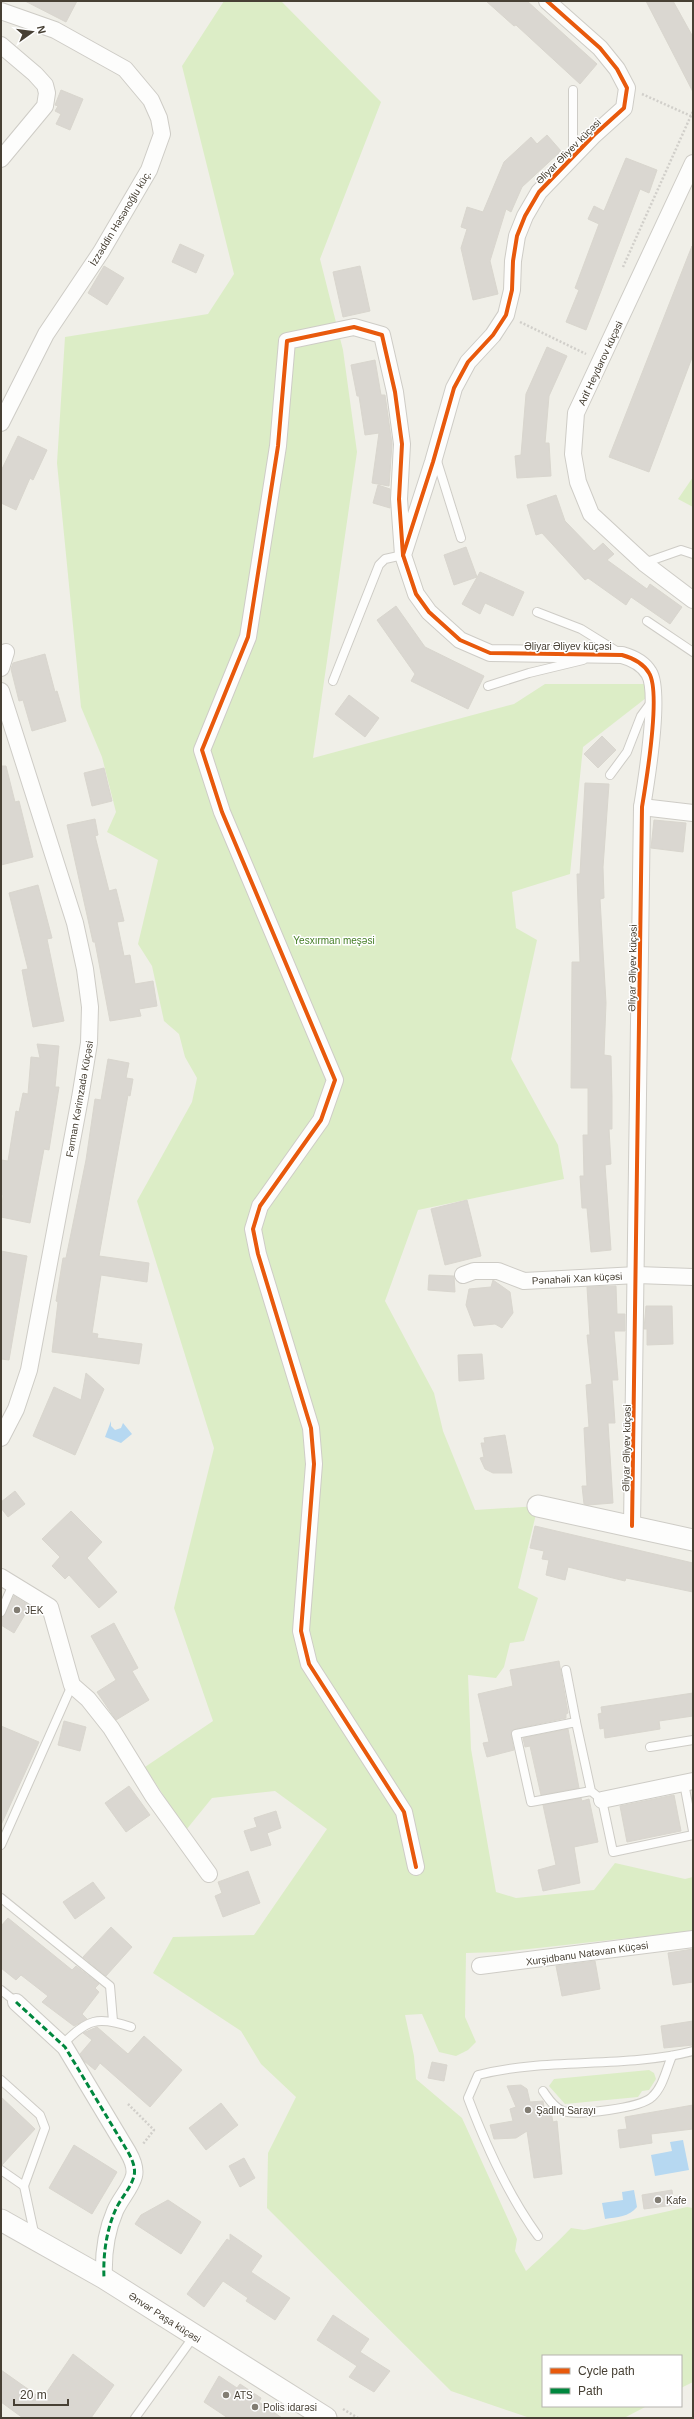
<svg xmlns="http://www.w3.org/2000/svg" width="694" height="2419" font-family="Helvetica,sans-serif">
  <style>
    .green { fill: #dcedc6 }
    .water { fill: #b6d8f1 }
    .building { fill: #dad7d1; stroke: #d9d6ce }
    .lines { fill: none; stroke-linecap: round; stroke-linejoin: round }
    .service-casing { stroke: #ceccc6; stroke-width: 10 }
    .minor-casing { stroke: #ceccc6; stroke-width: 18 }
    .tertiary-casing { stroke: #ceccc6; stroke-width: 23 }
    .path { stroke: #d1cfca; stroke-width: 2.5; stroke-dasharray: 2 2; stroke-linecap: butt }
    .service { stroke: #fdfdfc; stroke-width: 8 }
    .minor { stroke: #fdfdfc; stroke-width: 16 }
    .tertiary { stroke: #fdfdfc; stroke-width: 21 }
    .quiet { stroke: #00873e; stroke-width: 3; stroke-dasharray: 6 3; stroke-linecap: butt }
    .cycleway-casing { stroke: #fff; stroke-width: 6 }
    .cycleway { stroke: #e8590c; stroke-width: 4 }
    .poi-dot { fill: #827d73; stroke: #fff; stroke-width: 1.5 }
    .labels { text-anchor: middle; stroke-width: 3; stroke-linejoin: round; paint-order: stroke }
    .street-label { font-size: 10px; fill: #474034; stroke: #fff }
    .park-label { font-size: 10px; fill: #437d24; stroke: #fff }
    .poi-label { font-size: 10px; fill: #474034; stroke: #fff; text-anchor: start }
  </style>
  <rect width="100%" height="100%" fill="#f0efe8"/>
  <g class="green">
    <path d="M224 1H281L381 102 320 259 343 350 357 452 313 758 514 704 545 684H645L646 698 583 747 570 874 512 892 516 928 537 940 511 1059 558 1145 564 1179 418 1210 385 1301 434 1393 443 1431 475 1510 538 1506 518 1588 538 1598 524 1641 510 1643 504 1667 496 1678 468 1675 471 1749 496 1892 516 1898 594 1890 615 1863 685 1879 693 1877V1931L501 1952 466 1953 465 2017 476 2042 468 2050 456 2056 439 2052 422 2014 405 2015 414 2056 416 2079 462 2118 517 2239 515 2251 526 2271C541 2257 556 2244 571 2228L584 2230 687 2207 693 2208V2382L681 2388V2356H543V2406H647L624 2418H530L451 2391 267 2208 268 2153 296 2097 261 2064 241 2031 153 1973 173 1937 254 1935 327 1829 275 1791 212 1798 186 1830 145 1767 213 1721 174 1608 214 1448 137 1201 192 1102 197 1078 185 1057 179 1034 164 1021 152 966 138 944 158 860 107 832 116 812 102 757 81 707 57 463 65 337 208 314 234 274 182 66Z"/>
    <polygon points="693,477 693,507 678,499"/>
    <polygon points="649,2070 654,2073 656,2079 649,2090 642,2091 638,2097 565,2104 549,2086 554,2079"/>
  </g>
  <g class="water">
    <polygon points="111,1421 111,1426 115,1430 121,1428 123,1423 132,1434 121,1443 105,1437"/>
    <polygon points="683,2140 689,2170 655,2176 651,2155 672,2151 670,2142"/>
    <path d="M634 2190 637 2207C629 2217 617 2217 605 2219L602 2203 623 2200 622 2192Z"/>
  </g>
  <g class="building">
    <polygon points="25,1 77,1 66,22"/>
    <polygon points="486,1 527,1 597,64 580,84 516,25 514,26"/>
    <polygon points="646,1 673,1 693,37 693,92"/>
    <polygon points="61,90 83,99 70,130 56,124 61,114 55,111 58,106 55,105"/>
    <polygon points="547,135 561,151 522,187 511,212 506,209 490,261 498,294 473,300 461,248 467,229 461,227 467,207 483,212 504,162 531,137 537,144"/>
    <polygon points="626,158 657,170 649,193 640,189 586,330 566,322 579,290 575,288 599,224 588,219 594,206 604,211"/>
    <polygon points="180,244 204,255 196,273 172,262"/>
    <polygon points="692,246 693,355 649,472 609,457"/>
    <polygon points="104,266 124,278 107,305 88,293"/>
    <polygon points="360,266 370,311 343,317 333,272"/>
    <polygon points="547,347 567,356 549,396 545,443 549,443 551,476 517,478 515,456 521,455 526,394"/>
    <polygon points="375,360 381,395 385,395 392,444 389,486 372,483 379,433 365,435 359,396 357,396 351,365"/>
    <polygon points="18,436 47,450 33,480 30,478 16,510 1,503 1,471"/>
    <polygon points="378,485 390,489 390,508 373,503"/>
    <polygon points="556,495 565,521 594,551 603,543 614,554 607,560 647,589 650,584 682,607 670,624 631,597 626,605 588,578 585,580 542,533 536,535 527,505"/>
    <polygon points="466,547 477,577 454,585 444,555"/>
    <polygon points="480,572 524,592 513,616 485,603 480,614 462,604"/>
    <polygon points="396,606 425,647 484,676 468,709 411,681 415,674 377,620"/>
    <polygon points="45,654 55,692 57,691 66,721 32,731 23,700 19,701 11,669 13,663"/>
    <polygon points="349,695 379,718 365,737 335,714"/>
    <polygon points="602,736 616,750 598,768 584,754"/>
    <polygon points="1,766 6,766 15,802 19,801 33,857 1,865"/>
    <polygon points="104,768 112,801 92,806 84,773"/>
    <polygon points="585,783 609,784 603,867 604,898 600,899 606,1003 604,1055 611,1056 612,1097 612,1129 609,1129 611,1164 605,1165 611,1250 591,1252 587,1208 582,1208 580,1176 584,1176 583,1135 588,1135 588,1088 571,1088 572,962 580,962 577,874 580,874"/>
    <polygon points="95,819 98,835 95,836 109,891 116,889 124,921 117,922 124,956 130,955 135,984 153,981 157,1006 139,1009 141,1016 110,1021 95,942 93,942 67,825"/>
    <polygon points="654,820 686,823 683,852 651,848"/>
    <polygon points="38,885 52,938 47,939 64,1021 33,1027 22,970 28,969 9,893"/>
    <polygon points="37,1044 59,1046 55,1087 59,1087 49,1150 44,1149 30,1223 1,1217 3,1195 1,1194 1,1160 8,1161 16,1111 19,1112 23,1093 28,1094 31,1057 40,1058"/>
    <polygon points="108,1059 129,1063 126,1078 133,1079 130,1096 128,1095 99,1256 149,1263 147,1282 101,1275 92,1333 98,1334 97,1338 142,1344 139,1364 52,1352 58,1302 56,1301 63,1258 66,1258 86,1160 95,1099 101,1100"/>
    <polygon points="467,1200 481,1256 445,1265 431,1209"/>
    <polygon points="1,1251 27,1256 9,1360 1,1359"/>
    <polygon points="429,1275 454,1276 455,1292 428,1290"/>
    <polygon points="493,1280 510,1292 513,1313 502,1328 495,1324 474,1326 466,1305 469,1289 491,1287"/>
    <polygon points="616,1286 617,1314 625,1314 625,1331 614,1331 618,1380 612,1380 615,1423 608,1423 613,1503 588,1505 584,1504 582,1486 587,1486 584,1428 589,1427 586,1385 592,1384 587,1335 590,1335 587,1287"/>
    <polygon points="646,1306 672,1306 673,1344 647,1345 647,1329 644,1329"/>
    <polygon points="482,1354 484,1379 459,1381 458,1355"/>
    <polygon points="86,1373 104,1389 75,1455 33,1436 54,1387 81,1400"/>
    <polygon points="505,1435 512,1473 493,1473 485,1469 480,1458 484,1457 481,1443 485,1443 484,1438"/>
    <polygon points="15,1491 25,1504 8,1517 1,1508 1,1502"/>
    <polygon points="71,1511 102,1542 87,1558 117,1592 99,1608 69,1575 65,1579 52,1566 60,1557 42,1539"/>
    <polygon points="535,1526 693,1563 693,1592 626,1578 625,1581 568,1567 565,1580 546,1575 549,1560 542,1559 544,1551 530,1548"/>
    <polygon points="14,1596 30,1606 14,1633 1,1625 1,1620"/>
    <polygon points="114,1623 138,1668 132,1671 149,1700 116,1720 97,1692 116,1680 91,1636"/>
    <polygon points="559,1661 568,1713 566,1714 566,1718 515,1729 511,1735 514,1750 487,1757 483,1743 489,1742 478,1694 513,1686 510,1670"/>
    <polygon points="693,1693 693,1716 659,1721 660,1729 605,1738 604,1728 600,1729 598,1714 602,1713 601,1707"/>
    <polygon points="64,1721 86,1727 80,1751 58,1745"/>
    <polygon points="1,1726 39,1742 1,1825"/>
    <polygon points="568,1729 579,1788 541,1795 530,1746 525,1747 523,1738"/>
    <polygon points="129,1786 150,1815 126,1832 105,1803"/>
    <polygon points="674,1795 681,1831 627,1842 620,1806"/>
    <polygon points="581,1798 582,1801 589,1799 598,1842 574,1847 580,1883 543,1891 538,1870 556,1865 543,1805"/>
    <polygon points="276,1811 281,1828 267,1833 271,1845 251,1851 244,1831 257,1827 254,1818"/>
    <polygon points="248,1871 260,1903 223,1917 215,1896 222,1893 218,1882"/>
    <polygon points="93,1882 105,1898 75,1919 63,1902"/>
    <polygon points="8,1918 72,1970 76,1966 99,1984 95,1988 99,1992 82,2014 87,2019 74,2026 42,2002 48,1996 21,1975 16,1980 1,1968 1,1926"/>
    <polygon points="111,1927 132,1947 106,1976 83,1957"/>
    <polygon points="693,1949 693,1982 673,1985 668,1953"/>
    <polygon points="595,1961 600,1989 562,1996 556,1966"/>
    <polygon points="693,2021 693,2045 664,2048 661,2026"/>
    <polygon points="97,2027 128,2054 144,2036 182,2070 150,2107 100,2063 95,2070 84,2061 80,2054 92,2040 83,2033"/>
    <polygon points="432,2062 447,2065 444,2081 428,2078"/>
    <polygon points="521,2085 527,2089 530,2102 543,2101 545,2113 551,2112 553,2122 557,2121 562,2174 534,2178 527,2131 516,2138 494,2139 490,2125 513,2121 510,2109 516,2107 507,2086"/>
    <polygon points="1,2097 35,2129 2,2165 1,2165"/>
    <polygon points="221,2103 238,2125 206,2150 189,2128"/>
    <polygon points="693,2105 693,2129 651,2134 652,2143 620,2148 618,2130 627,2129 625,2117"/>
    <polygon points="74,2145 117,2172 92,2214 49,2188"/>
    <polygon points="244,2158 255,2178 240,2187 229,2166"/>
    <polygon points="672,2190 674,2205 644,2209 642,2195"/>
    <polygon points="168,2200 201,2222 181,2254 135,2224 141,2215"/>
    <polygon points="230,2234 262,2256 251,2272 290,2298 275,2320 246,2301 248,2298 223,2281 204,2307 187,2294 227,2239 230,2241"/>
    <polygon points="333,2315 369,2339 360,2352 390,2371 374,2392 349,2377 357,2366 317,2340"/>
    <polygon points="73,2354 114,2385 91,2418 23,2418 1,2402 1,2370 42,2399"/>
    <polygon points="219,2376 237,2388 240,2384 261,2398 259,2402 282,2418 228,2418 204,2402"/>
  </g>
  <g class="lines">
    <defs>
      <g id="service">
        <polyline points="573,90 573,156"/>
        <polyline points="436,458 461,538"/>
        <polyline points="644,563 681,550 693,554"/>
        <polyline points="537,612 581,629 618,652"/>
        <polyline points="647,621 693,652"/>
        <polyline points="333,681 379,565 385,559 403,555"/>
        <polyline points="488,686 529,673 583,660"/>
        <polyline points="610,775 627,752 641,716 652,701"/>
        <polyline points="1,1612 13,1584"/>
        <polyline points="566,1670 576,1722"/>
        <polyline points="650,1747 693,1740"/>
        <polyline points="684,1783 693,1831"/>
        <polyline points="591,1791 531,1802 516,1734 576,1722 591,1791 602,1800 613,1852 693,1835"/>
        <polyline points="1,1845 72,1685"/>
        <polyline points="1,1898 110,1986 113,2021"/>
        <polyline points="1,1990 16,2002"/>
        <path d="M63 2044C87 2019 98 2016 131 2027"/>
        <polyline points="1,2080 40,2115 45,2128 24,2186"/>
        <path d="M543 2091C548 2098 554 2108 563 2111 577 2116 641 2108 652 2097 663 2087 666 2070 672 2056"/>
        <polyline points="1,2170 24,2186 35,2237"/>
        <path d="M538 2236C508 2195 486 2146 468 2098L478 2075C548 2057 623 2069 693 2051"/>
        <polyline points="135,2418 194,2336"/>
      </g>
      <g id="minor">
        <path d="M547 1 600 48 617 69 627 88 624 108 594 135 539 192 525 216 517 236 513 261 512 290 506 315 493 335 468 362 454 388 433 462 403 555 416 594 429 612 460 640 490 653 622 655C633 658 643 663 649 673 661 692 646 783 642 807L632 1526"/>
        <polyline points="1,11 55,30 125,69 151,100 159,118 162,134 149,170 101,252 46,334 1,423"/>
        <polyline points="1,45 35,74 45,85 47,93 45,106 1,159"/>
        <polyline points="693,163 576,413 573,454 578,482 591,514 644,563 693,600"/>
        <polyline points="403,555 399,499 402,444 395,392 382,335 354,327 287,341 278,446 248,637 202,750 222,812 335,1080 321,1120 260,1206 253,1229 258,1254 311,1428 314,1464 301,1631 309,1664 404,1812 416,1867"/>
        <polyline points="1,668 6,652"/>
        <polyline points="1,691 75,923 85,969 90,1007 89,1043 80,1098 29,1370 16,1409 1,1438"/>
        <polyline points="642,807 693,813"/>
        <polyline points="463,1275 474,1271 498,1271 524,1281 637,1275 693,1277"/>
        <polyline points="1,1577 50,1607 72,1685 88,1699 111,1728 153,1796 209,1874"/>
        <polyline points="602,1800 693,1781"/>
        <polyline points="480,1966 693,1939"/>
        <path d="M16 2002 65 2047 128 2152C132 2159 136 2168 134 2176 131 2188 120 2199 115 2211 106 2232 103 2256 104 2278"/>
      </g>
      <g id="tertiary">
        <polyline points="538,1506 693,1540"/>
        <polyline points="1,2220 104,2278 326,2418"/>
      </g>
    </defs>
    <use href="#service" class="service-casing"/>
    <use href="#minor" class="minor-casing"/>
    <use href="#tertiary" class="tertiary-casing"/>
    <g class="path">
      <polyline points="642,94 691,116"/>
      <polyline points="623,267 693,111"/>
      <polyline points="520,322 586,354"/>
      <polyline points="128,2104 154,2130 143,2144"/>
      <polyline points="343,2409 358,2418"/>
    </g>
    <use href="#service" class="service"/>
    <use href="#minor" class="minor"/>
    <use href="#tertiary" class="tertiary"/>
    <path class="quiet" d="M16 2002 65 2047 128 2152C132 2159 136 2168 134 2176 131 2188 120 2199 115 2211 106 2232 103 2256 104 2278"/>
    <defs>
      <g id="cycleway">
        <path d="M547 1 600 48 617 69 627 88 624 108 594 135 539 192 525 216 517 236 513 261 512 290 506 315 493 335 468 362 454 388 433 462 403 555 416 594 429 612 460 640 490 653 622 655C633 658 643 663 649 673 661 692 646 783 642 807L632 1526"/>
        <polyline points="403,555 399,499 402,444 395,392 382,335 354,327 287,341 278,446 248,637 202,750 222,812 335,1080 321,1120 260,1206 253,1229 258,1254 311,1428 314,1464 301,1631 309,1664 404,1812 416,1867"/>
      </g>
    </defs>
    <use href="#cycleway" class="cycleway-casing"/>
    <use href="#cycleway" class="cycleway"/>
  </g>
  <g class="poi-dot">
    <circle cx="17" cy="1610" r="4"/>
    <circle cx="528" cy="2110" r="4"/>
    <circle cx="658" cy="2200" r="4"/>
    <circle cx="226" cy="2395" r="4"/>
    <circle cx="255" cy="2407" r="4"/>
  </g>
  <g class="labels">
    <g class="street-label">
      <text transform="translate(568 151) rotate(-45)" y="4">Əliyar Əliyev küçəsi</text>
      <text transform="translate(120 218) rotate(-59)" y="4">İzzəddin Həsənoğlu küç.</text>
      <text transform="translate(600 363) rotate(-65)" y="4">Arif Heydərov küçəsi</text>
      <text x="568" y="650">Əliyar Əliyev küçəsi</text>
      <text transform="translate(632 968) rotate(-89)" y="4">Əliyar Əliyev küçəsi</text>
      <text transform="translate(79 1099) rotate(-80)" y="4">Fərman Kərimzadə Küçəsi</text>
      <text transform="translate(577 1278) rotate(-3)" y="4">Pənahəli Xan küçəsi</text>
      <text transform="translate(626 1448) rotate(-89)" y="4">Əliyar Əliyev küçəsi</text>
      <text transform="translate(587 1953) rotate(-8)" y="4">Xurşidbanu Natəvan Küçəsi</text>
      <text transform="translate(165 2317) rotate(33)" y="4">Ənvər Paşa küçəsi</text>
    </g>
    <g class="park-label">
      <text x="334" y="944">Yesxırman meşəsi</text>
    </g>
    <g class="poi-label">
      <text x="25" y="1614">JEK</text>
      <text x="536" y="2114">Şadlıq Sarayı</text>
      <text x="666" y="2204">Kafe</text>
      <text x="234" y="2399">ATS</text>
      <text x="263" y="2411">Polis idarəsi</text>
    </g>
  </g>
  <rect width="694" height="2419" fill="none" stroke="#474034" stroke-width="4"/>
  <rect x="542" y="2355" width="140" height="52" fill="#ffffff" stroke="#b5b3ae"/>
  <rect x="550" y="2368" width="20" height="6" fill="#e8590c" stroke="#b5b3ae"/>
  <text x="578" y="2375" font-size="12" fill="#474034">Cycle path</text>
  <rect x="550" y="2388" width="20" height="6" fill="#00873e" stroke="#b5b3ae"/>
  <text x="578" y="2395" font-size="12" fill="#474034">Path</text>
  <g transform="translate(32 32) rotate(76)" stroke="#ffffff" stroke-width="3" paint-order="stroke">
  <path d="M0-3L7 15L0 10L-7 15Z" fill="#474034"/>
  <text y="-6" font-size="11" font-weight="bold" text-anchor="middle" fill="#474034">N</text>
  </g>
  <path d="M14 2399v6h54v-6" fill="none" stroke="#474034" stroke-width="2"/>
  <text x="20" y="2399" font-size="12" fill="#474034" stroke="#ffffff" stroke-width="3" paint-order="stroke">20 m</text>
</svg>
